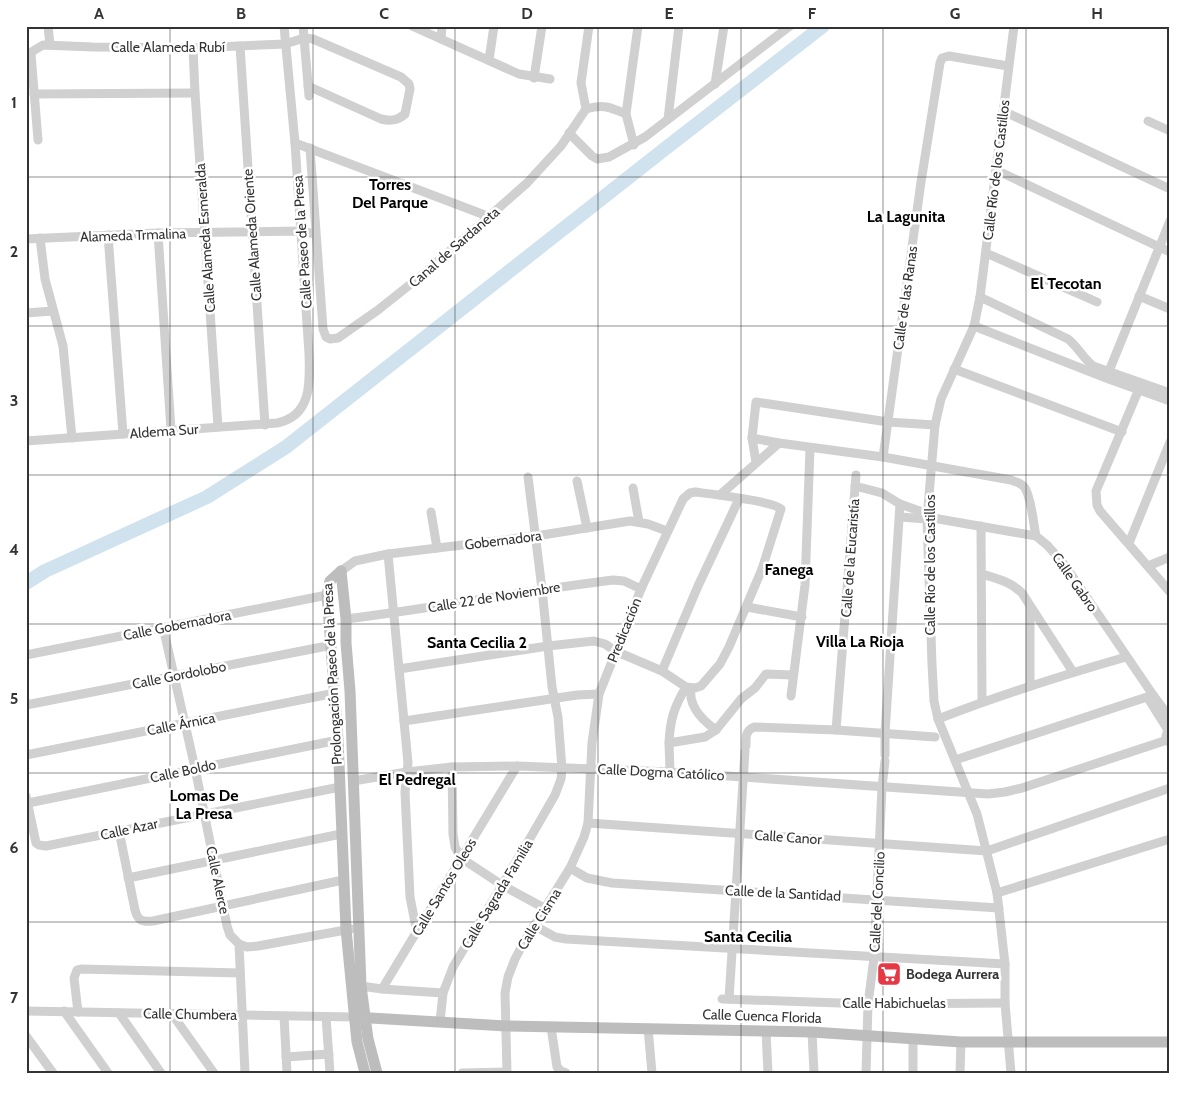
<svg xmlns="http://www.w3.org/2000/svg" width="1196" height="1099" font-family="Cabin,sans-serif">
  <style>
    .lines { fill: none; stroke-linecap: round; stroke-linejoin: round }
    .river { stroke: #cfe2ee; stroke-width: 14 }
    .street { stroke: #d0d0d0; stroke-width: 9 }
    .secondary { stroke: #bdbdbd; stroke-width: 11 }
    .grid { fill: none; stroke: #333; stroke-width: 1; stroke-opacity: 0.55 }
    .labels { text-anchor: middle; stroke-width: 5; stroke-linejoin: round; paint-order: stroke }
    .street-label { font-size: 14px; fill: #333; stroke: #fff }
    .poi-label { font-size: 14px; font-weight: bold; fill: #333; stroke: #fff; text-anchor: start }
    .quarter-label { font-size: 16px; font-weight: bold; fill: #000; stroke: #fff }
    .neatline { fill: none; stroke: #333; stroke-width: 2 }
    .grid-label { font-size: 16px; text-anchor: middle; font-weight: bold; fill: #333 }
  </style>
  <rect width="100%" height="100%" fill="#fff"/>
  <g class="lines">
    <polyline class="river" points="26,583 45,571 207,497 286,447 666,148 823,26"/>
    <g class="street">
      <polyline points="48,26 50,45"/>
      <polyline points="303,26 309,96"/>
      <polyline points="412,26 519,74 550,79"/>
      <polyline points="441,39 442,26"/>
      <polyline points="240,46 265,425"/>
      <polyline points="193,48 195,93 218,427"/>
      <polyline points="489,60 494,26"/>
      <polyline points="534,78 542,26"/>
      <polyline points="715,84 724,26"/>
      <polyline points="34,94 195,93"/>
      <path d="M586 109C603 104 610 107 626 114L634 145"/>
      <polyline points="1003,111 1170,189"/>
      <polyline points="626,114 638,26"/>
      <polyline points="668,119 679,26"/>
      <polyline points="1148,121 1170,131"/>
      <polyline points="569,133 592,156 597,159 609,157 645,137 790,26"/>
      <path d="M38 140 31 54 33 51 43 45 93 47 193 48 285 44 304 38 313 39 401 77 409 84 410 89 405 114C397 121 390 121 381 119L308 86"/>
      <polyline points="295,143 490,217"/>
      <polyline points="310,148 323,329 326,337 330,339 338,338 378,310 427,271 527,183 561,146 586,109 581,83 589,26"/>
      <polyline points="996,170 1170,252"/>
      <polyline points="158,233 171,430"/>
      <polyline points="108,235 123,434"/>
      <polyline points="40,238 45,279 63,346 72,438"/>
      <polyline points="26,239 158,233 301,231 315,234"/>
      <polyline points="986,253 1097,302"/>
      <polyline points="1139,296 1170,309"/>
      <path d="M980 297 1068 339C1078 347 1083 358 1093 366L1170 393"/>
      <polyline points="26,313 53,311"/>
      <polyline points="974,326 1106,378 1170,401"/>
      <polyline points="954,369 1122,432"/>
      <polyline points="1107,376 1170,221"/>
      <polyline points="1139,389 1096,491 1097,505 1100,511 1170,592"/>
      <path d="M752 438 779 443 883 457 1011 480C1016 482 1022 483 1025 488 1032 500 1033 523 1036 536"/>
      <path d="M26 441 277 423C312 416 310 382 309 354L295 143 284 26"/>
      <polyline points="883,457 921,182 940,63 942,58 949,56 1008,66"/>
      <polyline points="756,462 752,438 756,402 888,422 935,425"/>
      <polyline points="577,481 587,528"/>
      <polyline points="855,486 882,493 900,504 928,514 933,518 1036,536 1047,545 1064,564 1153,695 1170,718"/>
      <polyline points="633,488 639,522"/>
      <polyline points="720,495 779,443"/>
      <polyline points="431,512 437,548"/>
      <polyline points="900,517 927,519 932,518"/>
      <polyline points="981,526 982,702"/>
      <polyline points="1129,543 1170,442"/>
      <polyline points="388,554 408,763 405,792 410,897 417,933"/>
      <polyline points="1148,566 1170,557"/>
      <polyline points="762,569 806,571"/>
      <polyline points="341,571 355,561 388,554 536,536 630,521 648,524 667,531"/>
      <path d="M982 574C998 579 1011 582 1022 593L1073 672"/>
      <polyline points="747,607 802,617"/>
      <path d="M346 619C435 608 524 591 613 580L624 581 641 589"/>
      <polyline points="163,627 195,768 227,926 230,935 239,944 245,1073"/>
      <polyline points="26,655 327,595"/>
      <path d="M399 669 548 646 594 641 605 644 615 651 662 671 686 687 695 688 701 686 720 664 729 647 762 569 781 509C773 501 710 494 695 492L690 493 683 499 641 589 599 694 592 743 588 823 584 837 570 868 524 942 515 959 508 977 505 993 507 1073"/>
      <polyline points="662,671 698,586 739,499"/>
      <polyline points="1030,686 1030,607"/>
      <path d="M691 688C688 706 702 720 716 730"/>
      <polyline points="791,696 805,585 810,448"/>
      <polyline points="1148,698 1168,730 1166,736 1170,743"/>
      <polyline points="26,705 332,645"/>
      <path d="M938 719C1000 695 1063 675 1126 657"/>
      <polyline points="404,721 577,695 599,694"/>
      <polyline points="836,730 856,475"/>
      <path d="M669 743C670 720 674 707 686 687"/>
      <path d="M746 746C746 737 745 731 754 727L836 730 935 737"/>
      <polyline points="26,755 335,693"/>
      <polyline points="885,755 885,733 900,504"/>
      <polyline points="955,760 1153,695"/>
      <polyline points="452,767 453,834 455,847 461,858 502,885 546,909"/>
      <polyline points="670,772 669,743 705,737 716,730 741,699 755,688 766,674 792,675"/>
      <polyline points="353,781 407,772 452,767 517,766 670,772 988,794 1005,792 1022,788 1167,740"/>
      <polyline points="26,796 36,843 39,845 46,846 340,787"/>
      <polyline points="28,803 338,740"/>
      <polyline points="588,823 987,851 1170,788"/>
      <path d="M119 831 135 910C138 921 142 922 153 921L343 880"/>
      <polyline points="570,868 587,878 612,883 999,908"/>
      <polyline points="128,878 341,834"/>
      <polyline points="997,893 1170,839"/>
      <polyline points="535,926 555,937 566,939 1005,964"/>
      <polyline points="239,944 247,947 258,946 351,929"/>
      <polyline points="361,986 382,989 517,766"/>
      <polyline points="382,989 443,993"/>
      <polyline points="722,999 868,1004 1005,1003"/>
      <polyline points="729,999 745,751"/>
      <polyline points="26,1011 354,1017"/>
      <polyline points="64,1011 108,1073"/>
      <polyline points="78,1012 74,978 77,970 81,969 240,973"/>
      <polyline points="119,1013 161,1073"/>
      <polyline points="172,1014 214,1073"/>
      <polyline points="284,1016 287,1073"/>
      <polyline points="326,1017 330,1073"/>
      <polyline points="440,1022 443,993 453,967 529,840 555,795 561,779 562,769 558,717 552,687 542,589 528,477"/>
      <polyline points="551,1027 557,1067 561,1071 566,1073"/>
      <polyline points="648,1028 652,1073"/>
      <polyline points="766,1031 768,1073"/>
      <polyline points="812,1032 814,1073"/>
      <polyline points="26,1036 53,1073"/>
      <polyline points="286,1057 329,1054"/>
      <polyline points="462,1073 507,1072"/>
      <polyline points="866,1073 868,1004 874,958 882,787 885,761"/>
      <polyline points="913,1073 913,1039"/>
      <polyline points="960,1073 961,1042"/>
      <polyline points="1011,1073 1005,1003 1005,964 997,893 977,814 938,719 934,701 932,664 927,519 935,425 941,399 974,326 980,297 1014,26"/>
    </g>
    <g class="secondary">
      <polyline points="341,571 330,581 327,595 338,740 346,929 357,1042 365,1073"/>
      <polyline points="341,571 346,619 346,643 350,691 361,986 368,1039 377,1073"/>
      <polyline points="354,1017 506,1026 812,1032 961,1042 1170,1042"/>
    </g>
  </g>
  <path class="grid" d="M170 26V1073M313 26V1073M455 26V1073M598 26V1073M741 26V1073M883 26V1073M1026 26V1073M26 177H1170M26 326H1170M26 475H1170M26 624H1170M26 773H1170M26 922H1170"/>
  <defs>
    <symbol id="supermarket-square" viewBox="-11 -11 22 22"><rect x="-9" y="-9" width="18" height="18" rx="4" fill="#e63946" stroke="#fff"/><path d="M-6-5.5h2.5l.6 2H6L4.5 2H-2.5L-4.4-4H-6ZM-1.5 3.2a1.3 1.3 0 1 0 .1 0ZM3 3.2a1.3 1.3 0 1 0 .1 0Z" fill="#fff"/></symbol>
  </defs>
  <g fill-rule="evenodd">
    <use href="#supermarket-square" x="875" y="960" width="28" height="28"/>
  </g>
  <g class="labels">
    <g class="street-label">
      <text x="168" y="52">Calle Alameda Rubí</text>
      <text transform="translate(996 170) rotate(-83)" y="5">Calle Río de los Castillos</text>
      <text transform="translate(133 235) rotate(-2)" y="5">Alameda Trmalina</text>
      <text transform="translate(252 235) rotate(-94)" y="5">Calle Alameda Oriente</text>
      <text transform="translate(205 238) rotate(-94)" y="5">Calle Alameda Esmeralda</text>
      <text transform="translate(302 242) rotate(-94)" y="5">Calle Paseo de la Presa</text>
      <text transform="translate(454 247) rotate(-41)" y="5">Canal de Sardaneta</text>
      <text transform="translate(905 298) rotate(-82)" y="5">Calle de las Ranas</text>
      <text transform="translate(164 431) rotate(-4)" y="5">Aldema Sur</text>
      <text transform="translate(503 540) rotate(-7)" y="5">Gobernadora</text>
      <text transform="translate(850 558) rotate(-86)" y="5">Calle de la Eucaristía</text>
      <text transform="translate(930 565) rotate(-90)" y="5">Calle Río de los Castillos</text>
      <text transform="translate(1075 582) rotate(55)" y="5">Calle Gabro</text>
      <text transform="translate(494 597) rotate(-9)" y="5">Calle 22 de Noviembre</text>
      <text transform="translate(177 625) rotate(-11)" y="5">Calle Gobernadora</text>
      <text transform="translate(624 630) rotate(-68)" y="5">Predicación</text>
      <text transform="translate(332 674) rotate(-93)" y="5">Prolongación Paseo de la Presa</text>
      <text transform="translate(179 675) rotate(-11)" y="5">Calle Gordolobo</text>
      <text transform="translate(181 724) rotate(-11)" y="5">Calle Árnica</text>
      <text transform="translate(183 771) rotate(-12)" y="5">Calle Boldo</text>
      <text transform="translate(661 772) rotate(3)" y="5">Calle Dogma Católico</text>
      <text transform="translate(129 829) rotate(-12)" y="5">Calle Azar</text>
      <text transform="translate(788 837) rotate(4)" y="5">Calle Canor</text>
      <text transform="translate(218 880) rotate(78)" y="5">Calle Alerce</text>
      <text transform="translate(444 887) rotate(-59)" y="5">Calle Santos Oleos</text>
      <text transform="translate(783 893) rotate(3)" y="5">Calle de la Santidad</text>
      <text transform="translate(497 894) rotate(-59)" y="5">Calle Sagrada Familia</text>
      <text transform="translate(877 902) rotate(-87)" y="5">Calle del Concilio</text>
      <text transform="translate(539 919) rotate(-58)" y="5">Calle Cisma</text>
      <text x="894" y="1008">Calle Habichuelas</text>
      <text transform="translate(190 1014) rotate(1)" y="5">Calle Chumbera</text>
      <text transform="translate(762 1016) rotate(2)" y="5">Calle Cuenca Florida</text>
    </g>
    <g class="poi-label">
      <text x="906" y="979">Bodega Aurrera</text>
    </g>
    <g class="quarter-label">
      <text x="390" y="190">Torres<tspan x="390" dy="18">Del Parque</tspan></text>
      <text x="906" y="222">La Lagunita</text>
      <text x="1066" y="289">El Tecotan</text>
      <text x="789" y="575">Fanega</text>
      <text x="860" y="647">Villa La Rioja</text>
      <text x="477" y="648">Santa Cecilia 2</text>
      <text x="417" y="785">El Pedregal</text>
      <text x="204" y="801">Lomas De<tspan x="204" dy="18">La Presa</tspan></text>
      <text x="748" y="942">Santa Cecilia</text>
    </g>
  </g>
  <rect width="1196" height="1099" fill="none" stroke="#ffffff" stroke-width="55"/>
  <rect x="28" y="28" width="1140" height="1044" class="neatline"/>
  <g class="grid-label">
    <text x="99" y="19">A</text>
    <text x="241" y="19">B</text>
    <text x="384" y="19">C</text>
    <text x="527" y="19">D</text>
    <text x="669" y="19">E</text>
    <text x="812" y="19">F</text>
    <text x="955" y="19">G</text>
    <text x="1097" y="19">H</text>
    <text x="14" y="108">1</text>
    <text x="14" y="257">2</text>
    <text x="14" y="406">3</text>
    <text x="14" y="555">4</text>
    <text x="14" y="704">5</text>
    <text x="14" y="853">6</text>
    <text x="14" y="1003">7</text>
  </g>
</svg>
